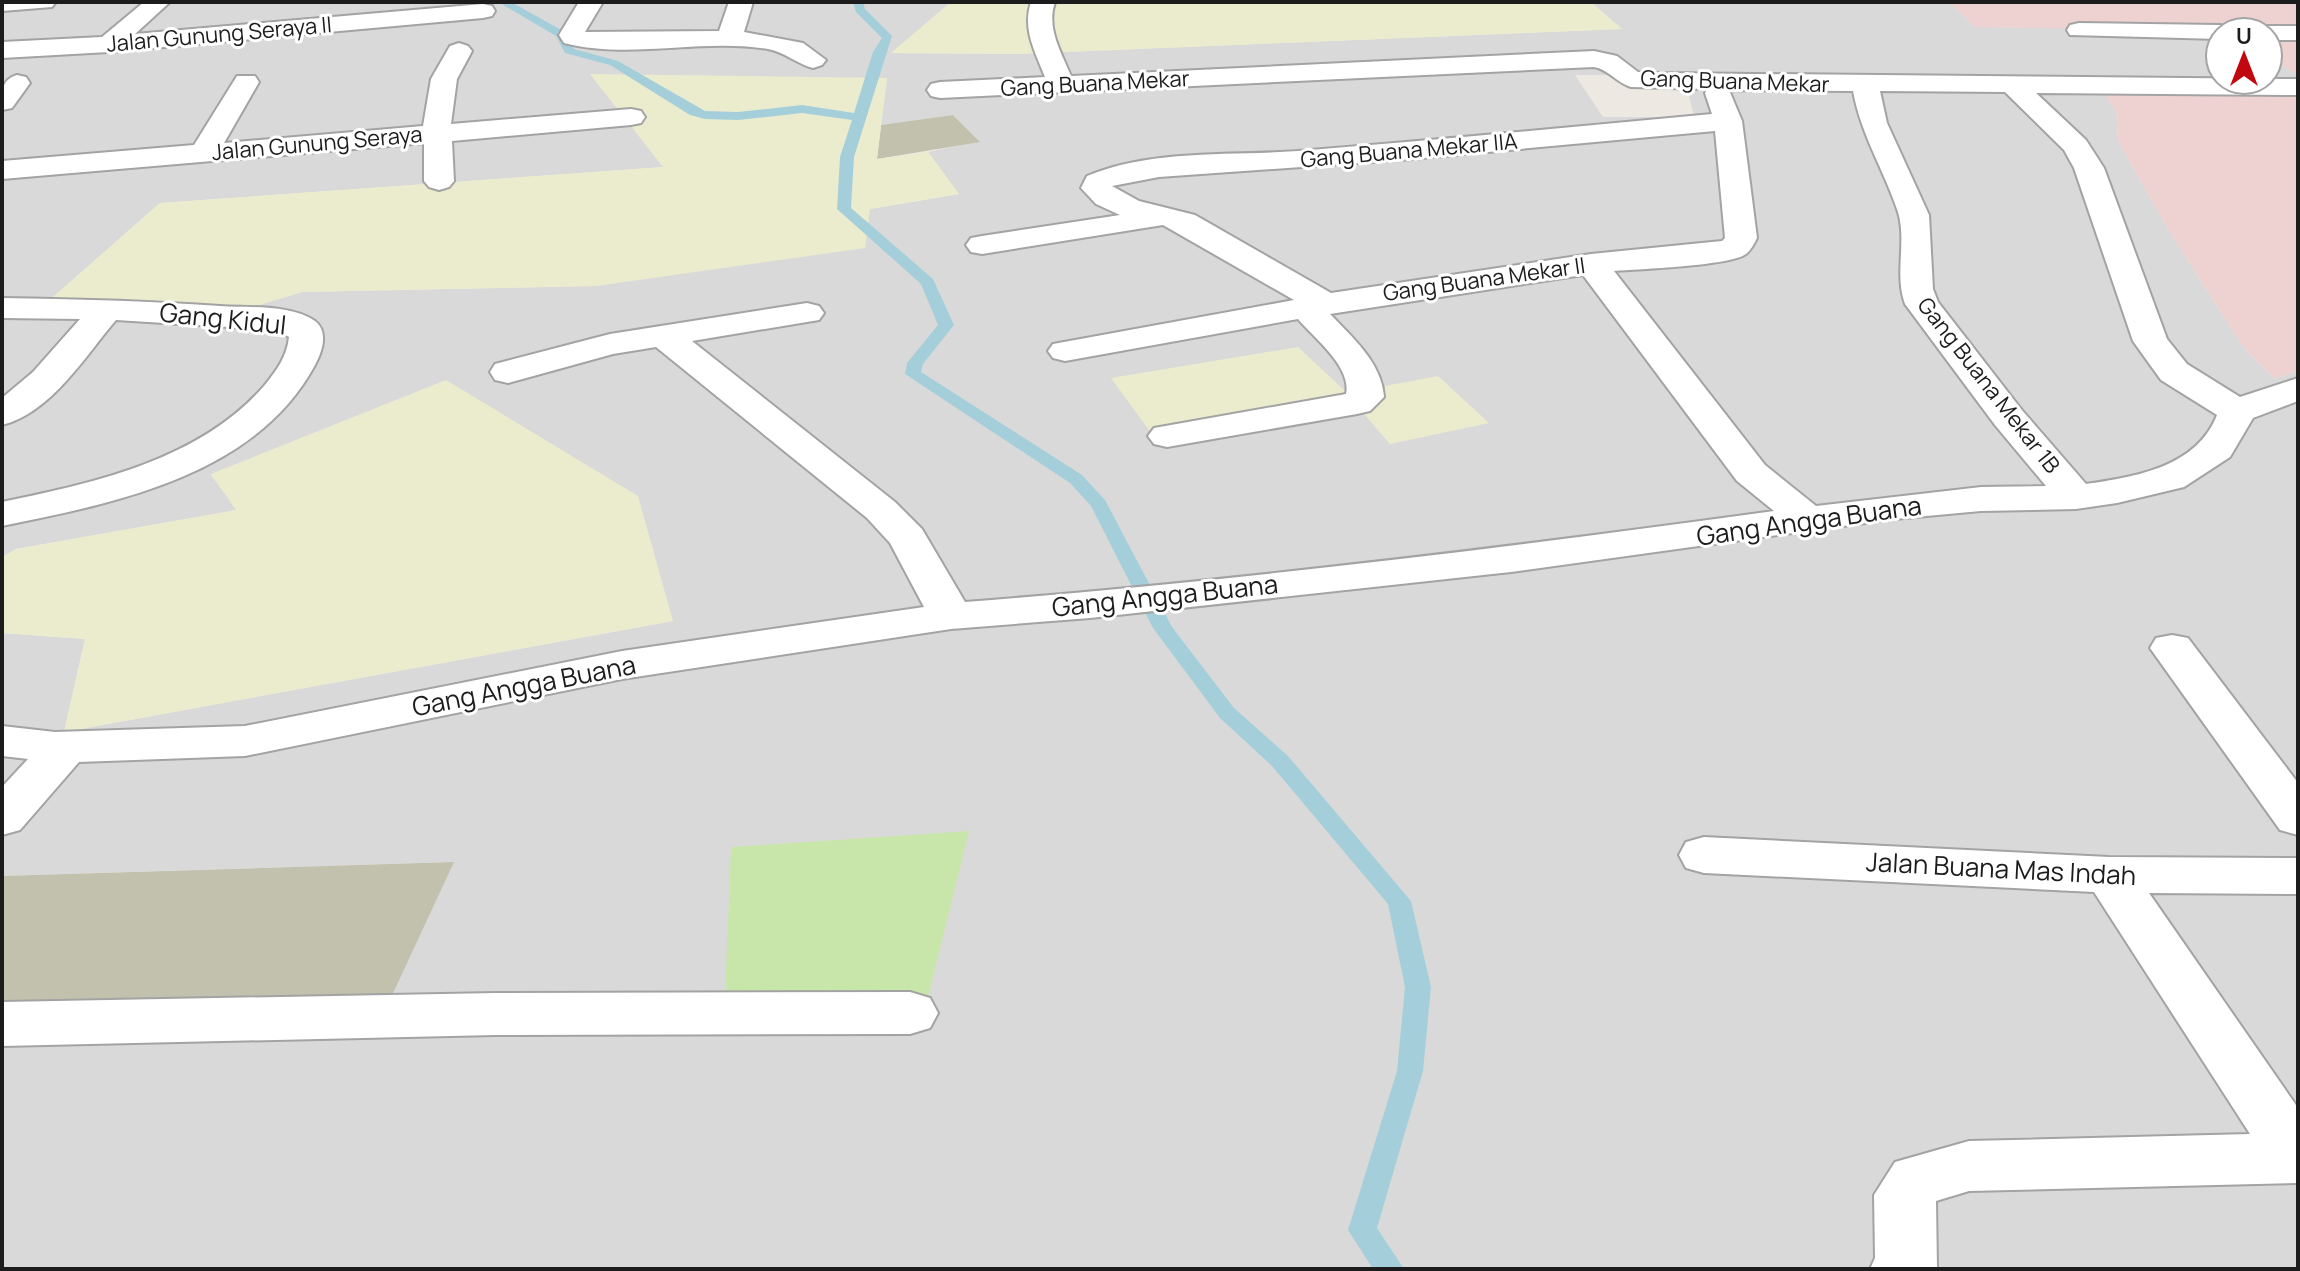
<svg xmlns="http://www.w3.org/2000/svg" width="2300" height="1271" font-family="Manrope,sans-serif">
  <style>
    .residential { fill: #dad9d9; fill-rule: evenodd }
    .commercial { fill: #eed2d2 }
    .construction { fill: #c1c1ae }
    .farmland { fill: #ebecce }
    .grass { fill: #c9e6aa }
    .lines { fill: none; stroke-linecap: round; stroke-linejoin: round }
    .stream { fill: #a4cfda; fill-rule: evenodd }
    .street-casing { stroke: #a3a3a3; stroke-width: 4 }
    .street { fill: #fff; fill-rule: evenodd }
    .labels { text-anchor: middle; stroke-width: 6; stroke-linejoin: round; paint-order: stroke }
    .far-street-label { font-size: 22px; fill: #1c1c1c; stroke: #fff }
    .street-label { font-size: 26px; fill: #1c1c1c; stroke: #fff }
  </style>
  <rect width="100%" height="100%" fill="#ede9e2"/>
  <path class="residential" d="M2 2H951L892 53 1014 54 1621 29 1591 2H1949L1975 27 2234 30 2237 32H2220V80H2268V55L2298 76V86L2096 82 2116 111 2118 141 2169 231 2243 347 2275 379 2298 370V1269H2V1004L453 862 2 876V633L85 639 64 732 673 621 211 475 237 510 16 549 2 557ZM591 75 887 79 881 125 953 115 979 141 928 152 959 194 870 209 596 286 302 292 236 312 53 297 160 203 664 167ZM1575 75H1684L1694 117H1603Z"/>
  <g class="commercial">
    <polygon points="1949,2 2298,2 2298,76 2268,55 2268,32 1975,27"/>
    <polygon points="2095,81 2298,86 2298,370 2275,379 2243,347 2169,231 2118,141 2116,111"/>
  </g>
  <g class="construction">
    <polygon points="953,115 980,142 877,159 881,125"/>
    <polygon points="454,862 388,1004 2,1004 2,876"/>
  </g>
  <g class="farmland">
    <polygon points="951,2 1591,2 1622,29 1014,54 891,53"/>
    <polygon points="590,74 887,78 877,159 928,152 959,194 870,209 865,248 596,286 302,292 236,312 52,298 160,203 663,167"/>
    <polygon points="1298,347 1347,393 1438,376 1489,423 1390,444 1346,393 1149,430 1111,378"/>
    <polygon points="446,380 638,496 673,621 64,732 85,639 2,633 2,557 16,549 236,510 211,474"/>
  </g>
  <polygon class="grass" points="969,831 927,1001 725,997 731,847"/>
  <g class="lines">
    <polygon class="stream" points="498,2 511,2 565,32 574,49 618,61 705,111 738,112 802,105 854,113 873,52 882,38 856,12 853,2 863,2 865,9 892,36 854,157 851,208 933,279 954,325 923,364 921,372 1082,475 1105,500 1172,627 1234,708 1288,756 1411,901 1431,987 1423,1071 1377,1228 1404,1269 1373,1269 1348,1230 1397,1071 1405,987 1388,904 1272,766 1220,718 1153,628 1091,506 1070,483 905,374 907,363 938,325 921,284 837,209 840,157 852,120 802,113 738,120 705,119 690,115 610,65 565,53 556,36"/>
    <defs>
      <g id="street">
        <polygon points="2,2 56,2 52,7 2,11"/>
        <polygon points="144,2 170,2 135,34 483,4 492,6 495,11 492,16 483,18 109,52 2,58 2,42 102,37"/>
        <path d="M579 2H603L585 32 719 31 729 2H753L744 32 803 43 826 60 822 65 813 68C797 64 785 52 768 49 701 38 630 60 564 43L559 35Z"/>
        <path d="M1031 2H1055C1046 28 1061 52 1071 76L1594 51 1617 56 1638 72 1660 73 2298 79V95L2036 93 2086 140 2104 168 2167 339 2187 364 2240 397 2298 378V401L2253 418 2230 457 2184 487 2117 503 2076 509 1981 511 1894 519 1511 572 1090 618 951 629 622 679 245 756 79 762 20 830 2 835V787L28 759 2 756V726L55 732 245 726 622 651 924 607 890 543 867 518 656 347 613 354 508 383 495 380 490 372 495 364 610 334 807 303 819 306 824 313 819 320 692 341 895 502 922 529 965 602C1235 581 1505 548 1774 511L1737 481 1583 275 1330 314C1352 337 1382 363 1384 397L1370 411 1357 414 1167 447 1154 444 1148 436 1154 428 1346 394C1352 367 1314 338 1298 319L1065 361 1053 358 1048 351 1053 344 1294 300 1163 225 982 254 971 252 966 245 971 238 982 236 1120 215 1096 204 1081 188 1087 176C1151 149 1229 156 1298 151 1436 140 1574 127 1712 114L1705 93 1707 89 1631 87C1617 83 1608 69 1594 67L940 98 931 96 927 90 931 84 940 82 1045 77C1035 52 1022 29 1031 2ZM1729 90 1853 91C1861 135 1884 170 1898 212 1907 242 1894 274 1905 304L1995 425 2046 486 1981 487 1816 506 1765 465 1614 271C1638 269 1730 266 1746 254 1751 250 1754 244 1757 238L1742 121ZM1880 91 2005 92 2064 150 2074 168 2133 341 2161 380 2217 415C2197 467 2135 477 2086 484L2021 409 1938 302 1933 289 1929 215 1887 123ZM1715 131 1725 238 1722 241 1591 254 1331 293 1195 215 1139 201 1112 186 1159 177 1400 160Z"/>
        <polygon points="2079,23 2220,25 2229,27 2232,32 2220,32 2220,39 2070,35 2067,30 2070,25"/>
        <polygon points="2268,26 2298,26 2298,40 2268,40 2268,32 2256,32"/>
        <polygon points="459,43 468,46 472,51 457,79 451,124 631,109 641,111 645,117 641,123 631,125 452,141 454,181 449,187 439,190 429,187 424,181 424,143 2,179 2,161 194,145 237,76 255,76 259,82 224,143 423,126 431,79 450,46"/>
        <path d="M17 75 26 77 30 83 12 108 2 110C2 94 0 80 17 75Z"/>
        <path d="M2 298C75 299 147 301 220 306 248 308 291 304 315 321 329 332 322 352 315 365 255 476 115 503 2 526V502C94 483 200 460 264 386 276 371 287 357 289 337L276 330 116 320C85 356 51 413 2 425V398L33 372 80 319 2 318Z"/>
        <polygon points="2172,635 2188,638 2298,783 2298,835 2280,830 2150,648 2156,638"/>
        <polygon points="1704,837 2109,857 2298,858 2298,894 2149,893 2298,1108 2298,1183 1969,1191 1936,1201 1937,1269 1870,1269 1875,1258 1874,1195 1895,1162 1969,1141 2250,1134 2094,892 1704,873 1686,868 1679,855 1686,842"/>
        <polygon points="910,992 930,998 938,1013 930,1028 910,1034 495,1035 2,1046 2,1002 495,993"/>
      </g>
    </defs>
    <use href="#street" class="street-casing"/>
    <use href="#street" class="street"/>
  </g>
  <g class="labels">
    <g class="far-street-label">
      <text transform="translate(219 34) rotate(-5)" y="8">Jalan Gunung Seraya II</text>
      <text transform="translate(1735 81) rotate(2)" y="8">Gang Buana Mekar</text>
      <text transform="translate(1095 83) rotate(-3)" y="8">Gang Buana Mekar</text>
      <text transform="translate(317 143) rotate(-5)" y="8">Jalan Gunung Seraya</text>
      <text transform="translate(1409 150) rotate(-5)" y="8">Gang Buana Mekar IIA</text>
      <text transform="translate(1484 279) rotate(-8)" y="8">Gang Buana Mekar II</text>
      <text transform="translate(1989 385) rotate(52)" y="8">Gang Buana Mekar 1B</text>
    </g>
    <g class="street-label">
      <text transform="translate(223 319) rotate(6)" y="9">Gang Kidul</text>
      <text transform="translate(1809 521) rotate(-8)" y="9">Gang Angga Buana</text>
      <text transform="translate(1165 596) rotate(-6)" y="9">Gang Angga Buana</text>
      <text transform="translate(524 686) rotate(-11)" y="9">Gang Angga Buana</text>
      <text transform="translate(2001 869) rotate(3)" y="9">Jalan Buana Mas Indah</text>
    </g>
  </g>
  <rect width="2300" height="1271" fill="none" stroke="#1c1c1c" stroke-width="8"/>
  <g transform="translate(2244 56)"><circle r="38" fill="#ffffff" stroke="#a4a4a4" stroke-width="2"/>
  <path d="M0-6L14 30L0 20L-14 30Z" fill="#c1080e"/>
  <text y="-12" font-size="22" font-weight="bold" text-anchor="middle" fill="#1c1c1c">U</text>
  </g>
</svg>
